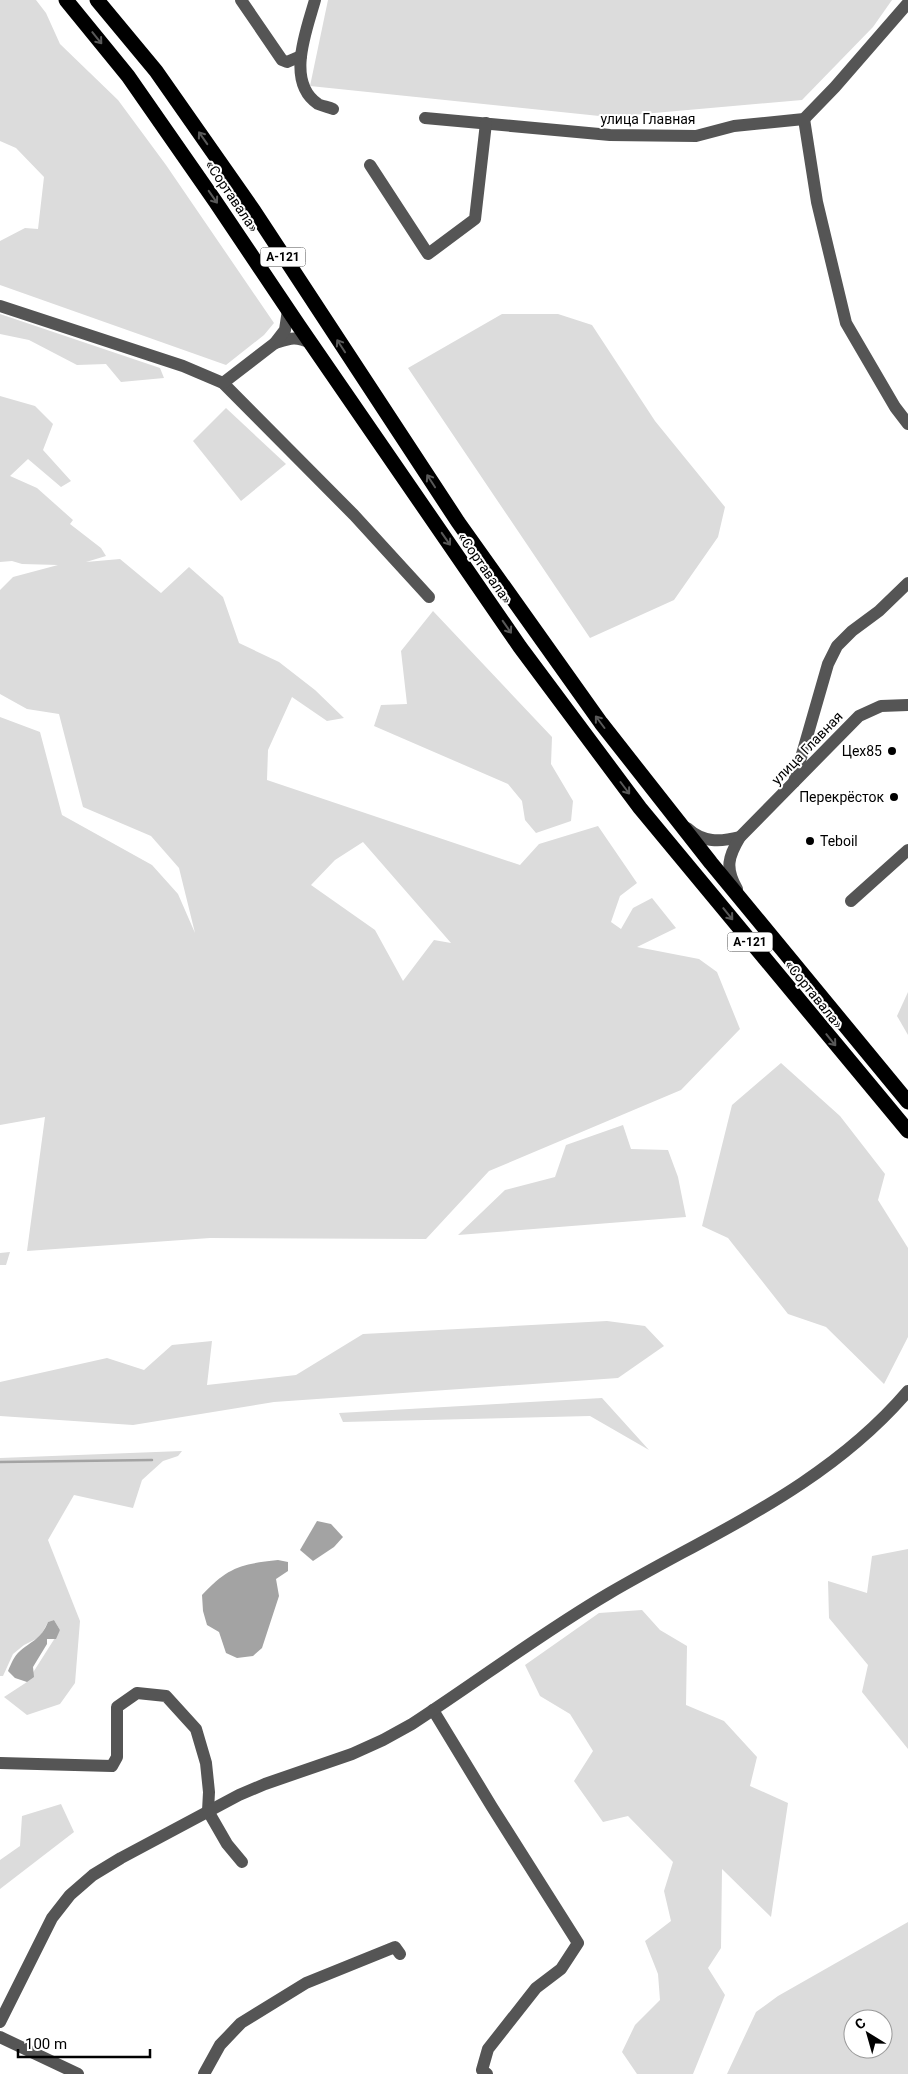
<svg xmlns="http://www.w3.org/2000/svg" width="908" height="2074" font-family="Roboto,sans-serif">
  <style>
    .green { fill: #dcdcdc; fill-rule: evenodd }
    .water { fill: #a3a3a3 }
    .lines { fill: none; stroke-linecap: round; stroke-linejoin: round }
    .stream { stroke: #a3a3a3; stroke-width: 2.5 }
    .minor { stroke: #555; stroke-width: 12 }
    .highway { stroke: #000; stroke-width: 15 }
    .oneway { stroke: #595959 }
    .poi-dot { fill: #000; stroke: #fff; stroke-width: 2 }
    .labels { text-anchor: middle; stroke-width: 4; stroke-linejoin: round; paint-order: stroke }
    .shield { fill: #fff; stroke: #4c4c4c; stroke-width: 1 }
    .shield-label { font-size: 12px; font-weight: bold; fill: #000 }
    .street-label { font-size: 14px; fill: #000; stroke: #fff }
    .poi-label { font-size: 14px; fill: #000; stroke: #fff; text-anchor: end }
  </style>
  <rect width="100%" height="100%" fill="#fff"/>
  <g class="green">
    <polygon points="0,0 36,0 46,13 60,44 118,100 166,165 274,323 264,335 226,365 0,285 0,241 25,228 38,229 44,177 16,148 0,141"/>
    <polygon points="328,0 892,0 873,27 802,100 609,117 310,86"/>
    <polygon points="0,314 160,368 164,378 121,382 106,364 77,365 29,340 0,334"/>
    <polygon points="502,314 558,314 592,325 655,421 725,507 718,537 674,600 590,638 408,368"/>
    <path d="M0 396 35 406 53 424 43 450 71 481 61 487 28 459 10 476 37 488 73 520 70 524 101 548 106 556 86 562 120 559 161 593 189 567 223 597 239 643 279 662 315 690 344 718 327 721 292 697 268 750 267 780 520 865 539 844 598 826 637 883 620 896 611 922 621 929 633 908 652 898 676 928 637 947 699 959 717 972 740 1029 681 1090 489 1171 426 1239 210 1238 27 1251 45 1117 0 1125V717L40 732 62 815 152 865 178 894 195 933 179 868 151 836 83 807 59 714 27 709 0 694V590L13 577 58 565 22 564 12 561 0 562ZM363 842 451 943 434 940 403 981 375 930 311 885 335 860Z"/>
    <polygon points="226,408 286,464 241,501 193,441"/>
    <polygon points="433,611 552,737 551,764 573,801 571,821 536,833 525,820 522,801 508,784 374,726 381,705 407,704 401,651"/>
    <polygon points="908,992 908,1035 897,1016"/>
    <polygon points="781,1063 840,1116 885,1174 878,1200 908,1248 908,1337 884,1384 826,1327 788,1314 728,1238 702,1226 732,1105"/>
    <polygon points="623,1125 631,1149 668,1150 678,1177 686,1217 458,1235 505,1190 555,1177 566,1145"/>
    <polygon points="10,1252 6,1265 0,1265 0,1253"/>
    <polygon points="607,1321 645,1326 664,1346 618,1378 274,1402 133,1425 0,1416 0,1382 107,1358 144,1370 172,1345 212,1341 207,1385 296,1375 363,1334"/>
    <polygon points="602,1398 649,1450 590,1416 343,1422 339,1413"/>
    <polygon points="182,1451 178,1456 163,1461 142,1480 133,1508 74,1495 48,1540 80,1621 75,1683 60,1704 27,1715 4,1697 27,1682 60,1630 54,1620 48,1622 40,1637 24,1645 13,1654 3,1676 0,1676 0,1458"/>
    <polygon points="908,1549 908,1749 862,1692 868,1665 829,1618 828,1581 867,1593 872,1556"/>
    <polygon points="642,1610 660,1630 687,1646 686,1705 724,1721 757,1757 750,1786 788,1803 771,1917 722,1869 721,1948 708,1968 725,1995 693,2074 637,2074 622,2052 635,2025 660,2000 658,1974 645,1941 671,1921 664,1891 673,1862 628,1816 603,1822 574,1781 593,1751 570,1714 540,1696 525,1665 599,1613"/>
    <polygon points="61,1804 74,1832 0,1889 0,1860 20,1846 22,1816"/>
    <path d="M908 1922V2074H727L756 2012 778 1996ZM853 2019H883V2049H853Z"/>
  </g>
  <g class="water">
    <polygon points="317,1521 331,1524 343,1537 334,1547 313,1561 300,1550"/>
    <path d="M278 1560 288 1562V1571L276 1579 279 1596 262 1648 253 1656 237 1658 226 1653 219 1632 207 1625 203 1611 202 1595C228 1567 241 1564 278 1560Z"/>
    <path d="M54 1620 60 1630 56 1639H47V1644L33 1667 34 1677 27 1682 15 1678 8 1671C11 1664 14 1656 20 1651 33 1640 41 1639 48 1622Z"/>
  </g>
  <g class="lines">
    <polyline class="stream" points="0,1462 152,1460"/>
    <g class="minor">
      <polyline points="241,0 282,60 287,62 301,56"/>
      <path d="M315 0C307 29 285 82 318 104 322 106 329 107 333 109"/>
      <polyline points="425,118 610,135 696,136 734,126 804,119 835,87 908,3"/>
      <polyline points="804,119 817,202 846,323 895,407 908,424"/>
      <polyline points="370,165 428,254 475,219 486,123"/>
      <polyline points="0,306 183,366 223,383 354,515 429,597"/>
      <path d="M275 343C291 338 295 336 311 343"/>
      <polyline points="223,383 275,343 285,330 288,310"/>
      <polyline points="794,782 828,664 837,646 852,631 879,611 908,583"/>
      <path d="M687 828C703 843 720 842 740 837"/>
      <path d="M737 889C725 868 728 857 740 837L859 716 881 706 908 705"/>
      <polyline points="851,901 908,850"/>
      <polyline points="433,1710 492,1807 578,1943 561,1969 536,1988 488,2049 482,2070 487,2074"/>
      <polyline points="0,1763 112,1766 117,1757 117,1707 137,1693 166,1696 196,1729 206,1763 209,1792 208,1811 227,1844 242,1862"/>
      <path d="M0 2022 52 1918 70 1895 93 1875 121 1858 239 1795 265 1784 352 1754 383 1740 412 1724C478 1681 540 1634 608 1594 714 1532 826 1487 908 1391"/>
      <polyline points="0,2037 78,2074"/>
      <polyline points="204,2074 220,2045 241,2023 306,1983 395,1947 400,1954"/>
    </g>
    <g class="highway">
      <polyline points="66,0 128,76 215,201 299,326 520,647 640,808 908,1131"/>
      <polyline points="97,0 156,71 254,211 458,522 601,723 711,863 908,1102"/>
    </g>
  </g>
  <defs><path id="oneway-shaft" d="M-6 0H5M1.5-3L5.5 0L1.5 3" fill="none" stroke-width="1.6" stroke-linecap="round" stroke-linejoin="round" transform="scale(1.25)"/></defs>
  <g class="oneway">
    <use href="#oneway-shaft" transform="translate(97 38) rotate(51)"/>
    <use href="#oneway-shaft" transform="translate(203 138) rotate(-125)"/>
    <use href="#oneway-shaft" transform="translate(213 197) rotate(55)"/>
    <use href="#oneway-shaft" transform="translate(341 346) rotate(-123)"/>
    <use href="#oneway-shaft" transform="translate(431 481) rotate(-123)"/>
    <use href="#oneway-shaft" transform="translate(446 539) rotate(55)"/>
    <use href="#oneway-shaft" transform="translate(507 627) rotate(55)"/>
    <use href="#oneway-shaft" transform="translate(600 722) rotate(-127)"/>
    <use href="#oneway-shaft" transform="translate(625 788) rotate(53)"/>
    <use href="#oneway-shaft" transform="translate(728 914) rotate(51)"/>
    <use href="#oneway-shaft" transform="translate(831 1040) rotate(51)"/>
  </g>
  <g class="poi-dot">
    <circle cx="892" cy="751" r="5"/>
    <circle cx="894" cy="797" r="5"/>
    <circle cx="810" cy="841" r="5"/>
  </g>
  <g class="labels">
    <g class="shield">
      <rect x="260.5" y="247.5" width="45" height="19" rx="4"/>
      <rect x="727.5" y="932.5" width="45" height="19" rx="4"/>
    </g>
    <g class="shield-label">
      <text x="283" y="261">А-121</text>
      <text x="750" y="946">А-121</text>
    </g>
    <g class="street-label">
      <text x="648" y="124">улица Главная</text>
      <text transform="translate(232 196) rotate(56)" y="5">«Сортавала»</text>
      <text transform="translate(485 568) rotate(55)" y="5">«Сортавала»</text>
      <text transform="translate(807 748) rotate(-46)" y="5">улица Главная</text>
      <text transform="translate(814 994) rotate(51)" y="5">«Сортавала»</text>
    </g>
    <g class="poi-label">
      <text x="882" y="756">Цех85</text>
      <text x="884" y="802">Перекрёсток</text>
      <text x="820" y="846" text-anchor="start">Teboil</text>
    </g>
  </g>
  <g transform="translate(868 2034) rotate(323)"><circle r="24" fill="#ffffff" stroke="#999999"/>
  <path d="M0-4L9 19L0 12L-9 19Z" fill="#000000"/>
  <text y="-8" font-size="14" font-weight="bold" text-anchor="middle" fill="#000000">С</text>
  </g>
  <path d="M18 2049v8h132v-8" fill="none" stroke="#000000" stroke-width="2.5"/>
  <text x="25" y="2049" font-size="15" fill="#000000" stroke="#ffffff" stroke-width="4" paint-order="stroke">100 m</text>
</svg>
